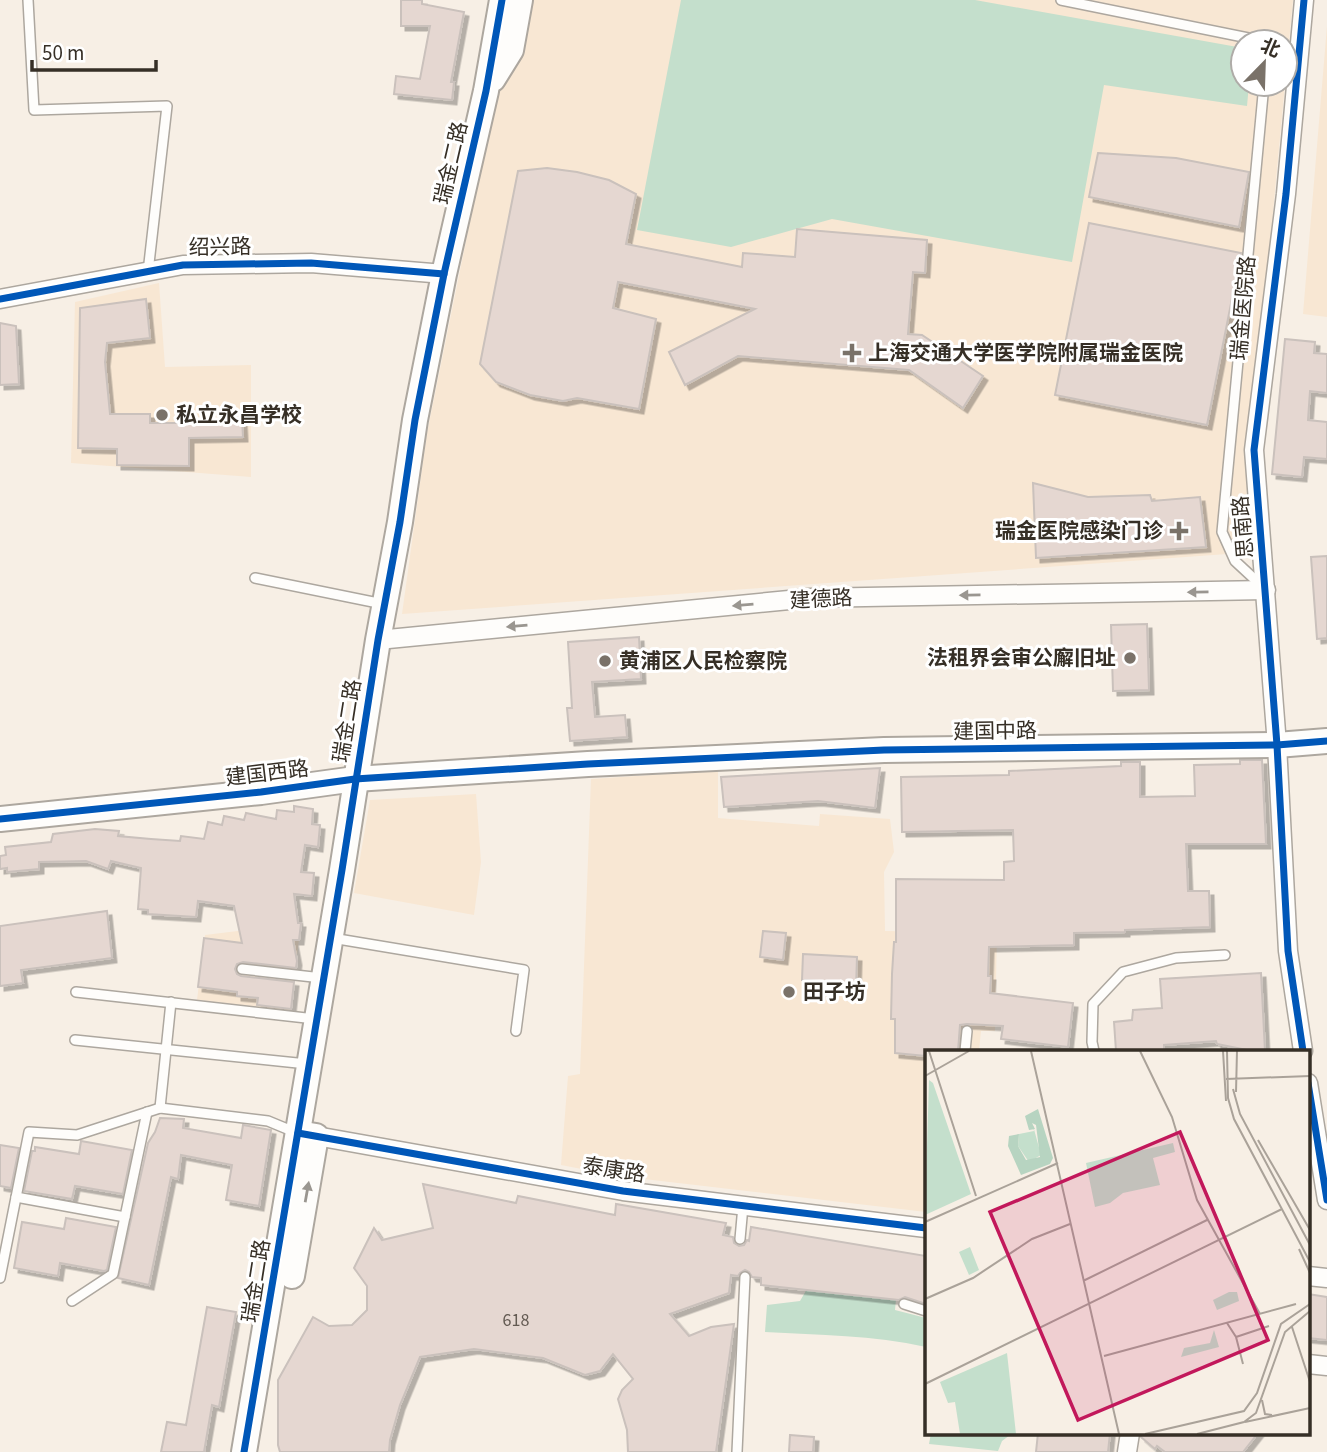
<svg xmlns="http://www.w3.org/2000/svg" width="1327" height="1452" font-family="'Source Sans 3','Noto Sans SC',sans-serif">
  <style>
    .built { fill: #f8e7d3 }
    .green { fill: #c4dfcc }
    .building { fill: #e5d7d1; stroke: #cac1bc; stroke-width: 2; filter: url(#shadow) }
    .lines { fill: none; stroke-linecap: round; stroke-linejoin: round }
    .lane-casing { stroke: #ada79f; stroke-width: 12 }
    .street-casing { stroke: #ada79f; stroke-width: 21 }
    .secondary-casing { stroke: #ada79f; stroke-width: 28 }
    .lane { stroke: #fefdfb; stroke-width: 9 }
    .street { stroke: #fefdfb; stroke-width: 18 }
    .secondary { stroke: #fefdfb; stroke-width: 24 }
    .cycleway-casing { stroke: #fff; stroke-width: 11 }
    .cycleway { stroke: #0057b8; stroke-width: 7 }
    .oneway { fill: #9a9690 }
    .poi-dot { fill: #7a7269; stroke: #fff; stroke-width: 2.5 }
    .labels { text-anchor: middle; stroke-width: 6; stroke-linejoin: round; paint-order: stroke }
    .number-label { font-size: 18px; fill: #635a52 }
    .street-label { font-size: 21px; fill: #362f26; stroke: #fff }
    .poi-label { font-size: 21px; font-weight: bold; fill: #362f26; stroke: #fff; text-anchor: start }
    .inset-road { fill: none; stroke: #aaa299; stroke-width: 2 }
    .view { fill: #c2185b; fill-opacity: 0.15; stroke: #c2185b; stroke-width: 3.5 }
    .inset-edge { fill: none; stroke: #362f26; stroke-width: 3.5 }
  </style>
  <defs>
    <filter id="shadow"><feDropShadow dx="4.5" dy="4.5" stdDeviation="0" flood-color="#0004"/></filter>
  </defs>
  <rect width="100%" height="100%" fill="#f7efe5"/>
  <g class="built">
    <polygon points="515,0 1293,0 1285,83 1285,42 1243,42 1243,84 1285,84 1241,553 402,614 427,433"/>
    <polygon points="1327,26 1327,317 1303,314"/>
    <polygon points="159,283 165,367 251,365 251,477 71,463 75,302"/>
    <polygon points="718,764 718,818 819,826 820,814 890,819 894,852 884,872 885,931 997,933 995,1031 981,1031 979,1051 926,1051 926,1212 618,1176 561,1165 568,1076 580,1074 591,779 666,774"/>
    <polygon points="476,794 481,862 474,915 354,893 370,800"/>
    <polygon points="301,923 290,1012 197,1000 205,935"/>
  </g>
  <g class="green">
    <polygon points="681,0 975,0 1243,48 1243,84 1249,84 1247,106 1104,85 1072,262 832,219 731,247 637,230"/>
    <path d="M807 1289 896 1299 895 1310 926 1318V1347C873 1335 819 1335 765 1332L767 1305 800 1301Z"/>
    <polygon points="931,1433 1010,1433 1010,1435 1002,1441 998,1451 929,1444"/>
  </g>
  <g class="building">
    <polygon points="401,0 422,0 422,4 464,12 451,82 454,82 452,100 394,94 396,76 420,79 430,26 401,26"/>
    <polygon points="1098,153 1176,158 1249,172 1239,227 1089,197"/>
    <polygon points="547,168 577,172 609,180 636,194 626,244 742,267 743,253 795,257 797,229 927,240 925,273 913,272 908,334 922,335 983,376 963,408 909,370 738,356 685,385 669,352 755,309 618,282 613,308 656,319 639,409 577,398 563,401 530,395 496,382 480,364 518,171"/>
    <polygon points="1089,223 1241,253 1207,425 1055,395"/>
    <polygon points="146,299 150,338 107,343 105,362 110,414 150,414 150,423 196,423 196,420 242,419 243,437 189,438 189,466 117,465 117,449 78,448 80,308"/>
    <polygon points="0,323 16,326 19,384 0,385"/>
    <polygon points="1285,339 1315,342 1314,353 1327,354 1327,393 1310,391 1308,420 1327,422 1327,459 1304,457 1302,477 1272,474"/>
    <polygon points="1033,483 1088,497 1150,495 1152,501 1200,497 1206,547 1036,558"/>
    <polygon points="1327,556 1327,638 1317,639 1311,557"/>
    <polygon points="1147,624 1149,690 1113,691 1111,625"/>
    <polygon points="639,637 641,679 592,682 595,717 625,715 627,737 570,741 567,708 572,708 568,642"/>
    <polygon points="1240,760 1262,760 1266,844 1186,844 1188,891 1209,891 1210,927 1125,930 1125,932 1074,933 1074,945 989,947 988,976 991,976 990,993 1073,1003 1068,1047 1001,1039 1003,1026 967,1024 960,1025 958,1051 926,1051 926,1056 895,1053 895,1019 891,1019 892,974 894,942 896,942 896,879 1004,880 1004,862 1014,861 1013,830 902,832 901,777 1009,775 1009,771 1121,766 1121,762 1140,762 1140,797 1195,796 1194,765 1240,764"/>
    <polygon points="880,768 875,808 818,801 724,807 721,777"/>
    <polygon points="294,806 313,809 312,824 320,825 318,847 305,845 301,872 314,873 312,896 294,894 298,923 301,923 299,940 293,940 297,961 296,968 243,962 237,964 235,969 237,974 241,976 294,982 291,1009 257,1005 258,998 237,996 237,992 198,987 204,938 242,943 234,906 198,901 196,917 148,914 148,910 138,909 141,868 111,861 108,869 86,861 39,862 39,869 7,872 7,868 0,869 0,856 6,855 5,847 51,842 53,834 95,829 119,831 118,836 151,839 180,841 181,836 204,839 208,822 222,825 224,816 244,820 246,813 276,819 277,810 294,812"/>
    <polygon points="107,911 112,958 21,970 23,983 0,986 0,926"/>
    <polygon points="763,931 786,933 783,960 760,957"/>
    <polygon points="803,954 857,957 856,988 836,987 836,982 802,980"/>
    <polygon points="1261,973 1265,1051 1252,1051 1217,1044 1216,1041 1164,1045 1164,1051 1116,1051 1114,1022 1132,1020 1133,1010 1162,1008 1160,979"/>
    <polygon points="160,1118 184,1119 183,1128 241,1138 243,1125 271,1130 259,1206 226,1200 232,1165 181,1155 178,1179 171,1177 149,1285 118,1278 148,1143 155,1132"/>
    <polygon points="81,1141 132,1150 123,1194 75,1186 72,1199 24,1191 32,1151 35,1151 35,1147 79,1154"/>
    <polygon points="0,1145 19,1148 11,1188 0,1186"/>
    <polygon points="423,1184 516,1203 518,1196 615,1215 616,1204 726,1223 723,1235 733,1237 734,1243 739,1246 744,1245 747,1240 749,1241 751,1227 926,1256 926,1304 905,1297 899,1300 761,1285 761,1278 752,1277 749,1272 745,1270 740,1273 738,1276 731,1275 729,1293 670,1314 689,1336 711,1327 734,1324 716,1452 628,1452 627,1430 618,1399 622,1390 633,1379 613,1354 600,1371 585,1375 543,1358 474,1349 420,1357 400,1405 390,1440 389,1452 280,1452 278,1445 278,1380 313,1317 329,1326 352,1325 367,1310 367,1286 354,1268 374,1228 382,1240 433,1228"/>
    <polygon points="66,1218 116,1227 107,1270 104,1271 60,1263 58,1276 14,1268 22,1222 64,1229"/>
    <polygon points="1308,1294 1327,1297 1327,1340 1308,1338"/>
    <polygon points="207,1307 236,1312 219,1407 212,1405 204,1452 161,1452 167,1422 186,1425"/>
    <polygon points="1038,1433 1110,1433 1108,1452 1036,1452"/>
    <polygon points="1141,1433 1258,1433 1243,1452 1165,1452 1157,1446 1155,1449 1141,1437"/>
    <polygon points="790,1435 814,1437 813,1452 789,1452"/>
  </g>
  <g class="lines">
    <defs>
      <g id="lane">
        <polyline points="28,0 34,110 167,106 148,272"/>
        <polyline points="1061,0 1268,42"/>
        <polyline points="255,578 383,604"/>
        <polyline points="1263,587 1235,561 1222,532 1264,84"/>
        <polyline points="332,938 524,970 516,1031"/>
        <polyline points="242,969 322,978"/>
        <polyline points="76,992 315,1019"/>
        <polyline points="75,1040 307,1064"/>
        <polyline points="965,1051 967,1031"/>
        <polyline points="1094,1051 1092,1042 1093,1004 1123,972 1176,958 1225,955"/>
        <polyline points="160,1108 171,1002"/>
        <polyline points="16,1197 125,1217"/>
        <polyline points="740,1239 743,1206"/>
        <polyline points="0,1278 29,1132 77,1135 160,1108 268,1121 297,1133"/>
        <polyline points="72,1301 113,1274 147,1112"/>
        <polyline points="904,1304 926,1311"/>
        <polyline points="737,1452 745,1277"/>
      </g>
      <g id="street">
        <polyline points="0,299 183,265 311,263 444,274"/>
        <polyline points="378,640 810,598 1266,590"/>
        <polyline points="1303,1051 1288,951 1277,745 1254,450 1286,194 1304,0"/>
        <polyline points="1308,1083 1327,1200"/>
        <polyline points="316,1136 623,1191 926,1228"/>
        <polyline points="1308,1276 1327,1278"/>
        <polyline points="1308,1364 1327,1366"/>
        <polyline points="1127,1452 1130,1433"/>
      </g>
      <g id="secondary">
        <polyline points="493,79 511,50 520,0"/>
        <polyline points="0,819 261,792 355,779 588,764 884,750 1277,745 1327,741"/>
        <polyline points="292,1276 316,1136 298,1133"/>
        <polyline points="244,1452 342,870 378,640 400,522 415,420 444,274 486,91 502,0"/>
      </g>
    </defs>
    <use href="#lane" class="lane-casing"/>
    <use href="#street" class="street-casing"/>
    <use href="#secondary" class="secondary-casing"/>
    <use href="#lane" class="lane"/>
    <use href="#street" class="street"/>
    <use href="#secondary" class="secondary"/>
    <defs>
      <g id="cycleway">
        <polyline points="0,299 183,265 311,263 444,274"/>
        <polyline points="0,819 261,792 355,779 588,764 884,750 1277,745 1327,741"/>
        <polyline points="1303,1051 1288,951 1277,745 1254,450 1286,194 1304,0"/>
        <polyline points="1308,1083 1327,1200"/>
        <polyline points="298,1133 623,1191 926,1228"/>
        <polyline points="244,1452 342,870 378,640 400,522 415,420 444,274 486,91 502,0"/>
      </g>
    </defs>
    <use href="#cycleway" class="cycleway-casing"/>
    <use href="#cycleway" class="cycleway"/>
  </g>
  <defs><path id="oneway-solid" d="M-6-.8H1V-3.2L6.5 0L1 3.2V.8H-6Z" transform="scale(1.75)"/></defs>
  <g class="oneway">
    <use href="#oneway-solid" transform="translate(1198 592) rotate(179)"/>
    <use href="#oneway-solid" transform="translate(970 595) rotate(179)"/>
    <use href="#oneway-solid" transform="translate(743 605) rotate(175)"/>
    <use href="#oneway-solid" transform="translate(517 626) rotate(175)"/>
    <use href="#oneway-solid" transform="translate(307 1192) rotate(-80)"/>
  </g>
  <g class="poi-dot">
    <path d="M848.5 342.5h7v7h7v7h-7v7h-7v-7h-7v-7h7z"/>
    <circle cx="162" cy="415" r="7"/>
    <path d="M1175.5 520.5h7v7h7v7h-7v7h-7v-7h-7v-7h7z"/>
    <circle cx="1130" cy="658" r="7"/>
    <circle cx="605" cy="661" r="7"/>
    <circle cx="789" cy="992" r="7"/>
  </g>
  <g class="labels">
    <g class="number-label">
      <text x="516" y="1326">618</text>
    </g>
    <g class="street-label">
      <text transform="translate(451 163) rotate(-77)" y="7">瑞金二路</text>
      <text transform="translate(220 247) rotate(-1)" y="7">绍兴路</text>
      <text transform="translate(1243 308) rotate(-85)" y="7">瑞金医院路</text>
      <text transform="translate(1243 527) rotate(-95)" y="7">思南路</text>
      <text transform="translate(821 599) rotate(-3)" y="7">建德路</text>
      <text transform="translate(347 721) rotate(-81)" y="7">瑞金二路</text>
      <text transform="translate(995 731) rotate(-1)" y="7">建国中路</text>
      <text transform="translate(267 773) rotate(-7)" y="7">建国西路</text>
      <text transform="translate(614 1170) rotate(9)" y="7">泰康路</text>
      <text transform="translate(256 1281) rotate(-81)" y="7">瑞金二路</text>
    </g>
    <g class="poi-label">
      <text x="868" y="360">上海交通大学医学院附属瑞金医院</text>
      <text x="176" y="422">私立永昌学校</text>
      <text x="1163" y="538" text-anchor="end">瑞金医院感染门诊</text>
      <text x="1116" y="665" text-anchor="end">法租界会审公廨旧址</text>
      <text x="619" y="668">黄浦区人民检察院</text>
      <text x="803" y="999">田子坊</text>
    </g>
  </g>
  <g transform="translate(925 1050)">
    <rect width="385" height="385" fill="#f7efe5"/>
    <path d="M4 30 8 33 46 144 0 165ZM107 72 116 105 104 112 93 96 94 84 109 81ZM248 93 250 102 228 108 235 135 198 143 185 153 170 157 161 113ZM45 197 54 220 44 225 34 202ZM304 242H312L314 251 292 260 288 250ZM289 280 294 297 256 307 259 298 285 293ZM82 303 91 384H35L30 352 23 353 15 332Z" fill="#c4dfcc"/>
    <path d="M113 59 128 108 125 114 96 125 83 96 84 86 94 84 93 96 101 110 115 107 111 75 107 73 110 79 104 80 100 66Z" fill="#b7d4c1"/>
    <path class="inset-road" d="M4 1 51 146M106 1 194 384M215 1 247 67 272 150 335 264M298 1 301 51M302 1 303 48 309 69 385 212M0 26 44 1M301 29 385 26M308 39 315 64 385 195M311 42 312 1M333 90 385 180M0 172 133 113M374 199 385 223M158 231 282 170M0 249 48 228 107 189 145 174M302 273 311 287 318 314M367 277 385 332M311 287 344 276M179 306 371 254M0 334 357 159M337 350 340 364 347 365M320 372 385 358M220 384 319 361 332 343 356 274 385 254M272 384 319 372 331 363 360 282 385 261"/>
    <path class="view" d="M255 82 343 290 153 370 65 162Z"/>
    <rect width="385" height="385" class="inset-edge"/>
  </g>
  <g transform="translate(1264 63) rotate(23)"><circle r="33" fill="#ffffff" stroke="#afaca8" stroke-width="2"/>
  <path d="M0-5L12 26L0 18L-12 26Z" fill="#7a7269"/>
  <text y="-10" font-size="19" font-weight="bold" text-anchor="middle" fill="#362f26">北</text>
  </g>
  <path d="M32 60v10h124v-10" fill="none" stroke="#362f26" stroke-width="3.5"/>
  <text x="42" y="60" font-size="21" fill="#362f26" stroke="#ffffff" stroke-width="5" paint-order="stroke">50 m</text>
</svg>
